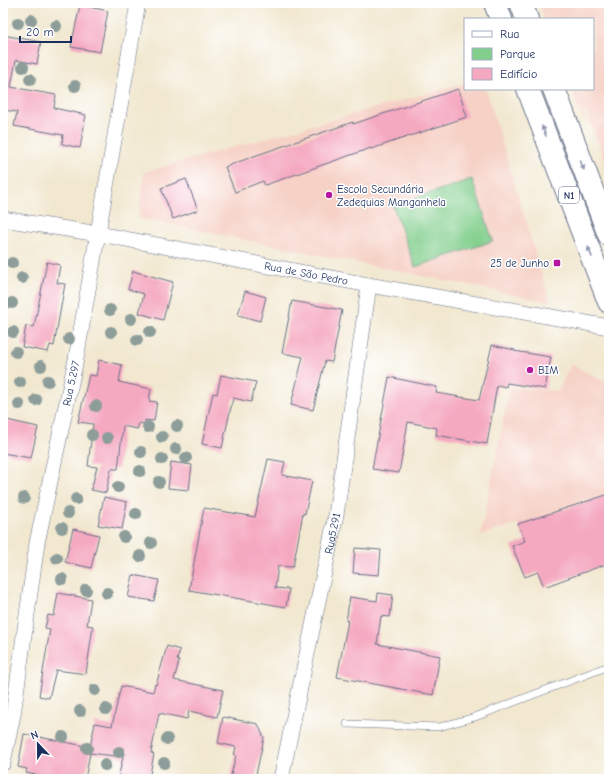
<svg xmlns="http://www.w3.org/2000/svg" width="612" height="782" font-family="'Comic Neue',sans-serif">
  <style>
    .built { fill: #f6d1c6 }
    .green { fill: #82cf8d; stroke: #4e7f76 }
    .building { fill: #f5a9c1 }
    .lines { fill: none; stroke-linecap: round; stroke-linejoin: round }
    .lane-casing { stroke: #667086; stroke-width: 8 }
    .street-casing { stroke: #667086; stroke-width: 16 }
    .highway-casing { stroke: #667086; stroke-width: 24 }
    .lane { stroke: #fff; stroke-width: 7 }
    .street { stroke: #fff; stroke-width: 15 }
    .highway { stroke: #fff; stroke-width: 22 }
    .tree { fill: #8d9d99 }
    .oneway { fill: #8d97ae }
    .poi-dot { fill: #b5179e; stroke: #fff; stroke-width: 1.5 }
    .labels { text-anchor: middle; stroke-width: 3; stroke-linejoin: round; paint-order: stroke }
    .shield { fill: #fff; stroke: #5f6d8e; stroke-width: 1 }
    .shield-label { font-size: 10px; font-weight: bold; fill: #1b2f5e }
    .poi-label { font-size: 11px; fill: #1b2f5e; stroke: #fff; text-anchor: start }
    .street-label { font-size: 11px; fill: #1b2f5e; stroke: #fff }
  </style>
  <rect width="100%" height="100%" fill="#fff"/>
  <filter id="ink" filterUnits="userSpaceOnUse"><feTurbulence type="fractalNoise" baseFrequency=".025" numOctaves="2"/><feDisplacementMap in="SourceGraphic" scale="8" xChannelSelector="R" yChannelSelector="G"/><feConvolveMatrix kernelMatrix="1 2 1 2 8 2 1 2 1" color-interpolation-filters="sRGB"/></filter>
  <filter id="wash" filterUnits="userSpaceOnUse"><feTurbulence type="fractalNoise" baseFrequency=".012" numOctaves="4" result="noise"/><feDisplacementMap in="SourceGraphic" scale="16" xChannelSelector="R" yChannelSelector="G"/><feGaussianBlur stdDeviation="0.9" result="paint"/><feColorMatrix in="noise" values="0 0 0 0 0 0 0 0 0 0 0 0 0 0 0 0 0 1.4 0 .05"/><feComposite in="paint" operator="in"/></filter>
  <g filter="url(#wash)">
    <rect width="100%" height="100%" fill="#f2e8d0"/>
    <g class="built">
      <polygon points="538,3 609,3 609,171 585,109 584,120 571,89 593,89 593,19 544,19"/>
      <polygon points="465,83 465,89 486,89 550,302 138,218 144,172"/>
      <polygon points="571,364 605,382 609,391 609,492 480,536 507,401 511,387 558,391"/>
    </g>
    <polygon class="green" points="472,179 493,241 415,267 393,206"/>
    <g id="blocks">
      <g class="building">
        <polygon points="80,5 108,11 100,52 71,47"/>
        <polygon points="3,35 41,42 37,64 16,60 11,87 56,95 54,108 86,115 80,148 62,144 63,135 14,126 17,112 3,110"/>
        <polygon points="458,89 467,117 371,149 371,148 265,185 263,181 235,192 225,167 257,155 353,122 353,124"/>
        <polygon points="186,179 198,210 173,219 161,188"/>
        <polygon points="47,262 60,265 57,283 65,284 54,346 50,345 48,352 22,347 26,326 34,327"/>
        <polygon points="133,271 173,282 163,320 139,313 144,294 128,289"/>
        <polygon points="245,291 266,297 260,321 238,315"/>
        <polygon points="292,301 342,310 332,362 325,361 313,410 291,405 303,357 282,353"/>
        <polygon points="492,345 515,350 514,351 551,357 545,389 507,383 506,387 497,385 487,444 436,435 437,428 408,422 399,473 372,469 389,377 437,387 436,393 479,400"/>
        <polygon points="99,360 122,365 119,382 151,389 149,401 157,402 154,421 145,420 145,424 139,423 137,429 123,426 118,469 111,469 106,493 91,490 97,467 88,466 93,424 78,422 89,375 96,376"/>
        <polygon points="221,375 256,382 251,402 233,398 222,448 202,444 213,393 217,394"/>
        <polygon points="7,420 38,427 31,458 3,453 3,438"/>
        <polygon points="268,459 285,462 282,475 312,481 305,514 303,513 293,567 278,566 275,588 289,589 286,607 189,590 204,508 255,517"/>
        <polygon points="171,462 192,465 189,490 168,488"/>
        <polygon points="609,494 609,563 544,587 538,572 525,577 512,546 525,541 518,524"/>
        <polygon points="104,497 127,502 122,529 98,525"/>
        <polygon points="73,529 99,535 91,568 65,562"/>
        <polygon points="355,548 381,550 379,575 353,573"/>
        <polygon points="133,575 159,580 154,601 128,597"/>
        <polygon points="58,593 91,599 87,625 93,626 86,674 56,670 49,698 39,696 50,629 45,628 48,615 54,616"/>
        <polygon points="378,593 393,595 390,617 381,616 377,644 440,656 433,695 337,677 348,621 346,621 350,597 377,601"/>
        <polygon points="167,646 180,650 177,660 179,661 174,680 223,690 217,717 189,711 187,719 159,713 151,753 154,754 149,779 118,779 123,757 90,753 85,779 49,779 49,778 26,773 27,769 18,767 24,734 90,747 95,723 112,726 121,686 153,692 155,684 156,685"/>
        <polygon points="223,717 258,724 264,738 255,779 230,779 236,755 234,755 236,747 218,743"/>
      </g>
    </g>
  </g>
  <g filter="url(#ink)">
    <use href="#blocks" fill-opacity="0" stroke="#667086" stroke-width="1"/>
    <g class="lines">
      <defs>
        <polyline id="lane" points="347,724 439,727 475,717 609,666"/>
        <g id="street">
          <path id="s1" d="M3 219 99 234 369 285 609 327"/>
          <path id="s2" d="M3 763 13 715 37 543 76 359 138 3"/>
          <path id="s3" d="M281 779 336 515 369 285"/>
        </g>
        <g id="highway">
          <polyline points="495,3 501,19"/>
          <polyline points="521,3 527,19"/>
          <polyline points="528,89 609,302"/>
          <polyline points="554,89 609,235"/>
        </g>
      </defs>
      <use href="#lane" class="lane-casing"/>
      <use href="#street" class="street-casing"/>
      <use href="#highway" class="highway-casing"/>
      <use href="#lane" class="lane"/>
      <use href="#street" class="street"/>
      <use href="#highway" class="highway"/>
    </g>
    <g class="tree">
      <circle cx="31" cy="20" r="6"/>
      <circle cx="18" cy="23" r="6"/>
      <circle cx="56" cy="26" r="6"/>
      <circle cx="23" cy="67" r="6"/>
      <circle cx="30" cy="79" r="6"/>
      <circle cx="75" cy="86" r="6"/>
      <circle cx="12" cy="263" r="6"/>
      <circle cx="22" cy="278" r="6"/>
      <circle cx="12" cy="303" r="6"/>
      <circle cx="110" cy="310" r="6"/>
      <circle cx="131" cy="319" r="6"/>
      <circle cx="13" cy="332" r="6"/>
      <circle cx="111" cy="332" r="6"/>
      <circle cx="150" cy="332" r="6"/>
      <circle cx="69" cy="339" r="6"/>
      <circle cx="137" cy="340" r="6"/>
      <circle cx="16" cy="352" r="6"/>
      <circle cx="41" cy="366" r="6"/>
      <circle cx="48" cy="381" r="6"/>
      <circle cx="20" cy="382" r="6"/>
      <circle cx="36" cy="400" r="6"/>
      <circle cx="19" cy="404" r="6"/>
      <circle cx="96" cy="406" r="6"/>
      <circle cx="177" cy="426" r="6"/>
      <circle cx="148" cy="427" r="6"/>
      <circle cx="92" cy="435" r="6"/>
      <circle cx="162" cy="437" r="6"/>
      <circle cx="107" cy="438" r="6"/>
      <circle cx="176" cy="449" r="6"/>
      <circle cx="141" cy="452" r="6"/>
      <circle cx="186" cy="458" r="6"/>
      <circle cx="162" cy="459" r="6"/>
      <circle cx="140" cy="471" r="6"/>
      <circle cx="159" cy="482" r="6"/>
      <circle cx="118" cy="487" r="6"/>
      <circle cx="24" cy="498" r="6"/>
      <circle cx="76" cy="499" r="6"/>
      <circle cx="68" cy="513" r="6"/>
      <circle cx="136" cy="514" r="6"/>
      <circle cx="62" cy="528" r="6"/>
      <circle cx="124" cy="537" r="6"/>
      <circle cx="151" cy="543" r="6"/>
      <circle cx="140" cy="556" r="6"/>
      <circle cx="57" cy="558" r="6"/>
      <circle cx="62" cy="579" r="6"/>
      <circle cx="86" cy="590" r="6"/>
      <circle cx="107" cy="593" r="6"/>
      <circle cx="95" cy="690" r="6"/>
      <circle cx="106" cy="709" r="6"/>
      <circle cx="80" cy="711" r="6"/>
      <circle cx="63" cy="737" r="6"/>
      <circle cx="167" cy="739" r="6"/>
      <circle cx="87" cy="748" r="6"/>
      <circle cx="119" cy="752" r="6"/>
      <circle cx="164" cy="763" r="6"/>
      <circle cx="105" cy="765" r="6"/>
    </g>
    <defs><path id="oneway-solid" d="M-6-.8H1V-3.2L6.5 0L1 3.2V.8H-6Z"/></defs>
    <g class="oneway">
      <use href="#oneway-solid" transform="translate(544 131) rotate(-111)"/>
      <use href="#oneway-solid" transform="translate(582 165) rotate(69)"/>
      <use href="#oneway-solid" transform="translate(590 252) rotate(-111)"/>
    </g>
  </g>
  <g class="poi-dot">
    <circle cx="329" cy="195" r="4"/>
    <rect x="553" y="259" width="8" height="8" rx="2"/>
    <circle cx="530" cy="370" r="4"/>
  </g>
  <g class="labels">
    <rect class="shield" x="559" y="187" width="20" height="16" rx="3"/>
    <g class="shield-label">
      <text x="569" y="199">N1</text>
    </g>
    <g class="poi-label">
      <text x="337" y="193">Escola Secundária<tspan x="337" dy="13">Zedequias Manganhela</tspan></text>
      <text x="549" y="267" text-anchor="end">25 de Junho</text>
      <text x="538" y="374">BIM</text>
    </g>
    <g class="street-label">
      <text dy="4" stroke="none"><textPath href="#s1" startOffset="308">Rua de São Pedro</textPath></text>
      <text dy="4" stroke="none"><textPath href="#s2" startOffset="386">Rua 5.297</textPath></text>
      <text dy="4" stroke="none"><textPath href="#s3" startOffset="251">Rua5.291</textPath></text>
    </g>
  </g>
  <rect width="612" height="782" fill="none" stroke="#fff" stroke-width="16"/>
  <rect x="464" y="18" width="130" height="72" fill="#ffffff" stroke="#a4acbf"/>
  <rect x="472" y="31" width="20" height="6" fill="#ffffff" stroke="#a4acbf"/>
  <text x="500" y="38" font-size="12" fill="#1b2f5e">Rua</text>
  <rect x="472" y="48" width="20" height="12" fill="#82cf8d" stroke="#a4acbf"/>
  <text x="500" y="58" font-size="12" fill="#1b2f5e">Parque</text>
  <rect x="472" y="68" width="20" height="12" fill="#f5a9c1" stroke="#a4acbf"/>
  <text x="500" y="78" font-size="12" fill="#1b2f5e">Edifício</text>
  <g transform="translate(38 744) rotate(338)" stroke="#ffffff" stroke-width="3" paint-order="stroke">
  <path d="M0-3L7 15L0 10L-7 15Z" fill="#1b2f5e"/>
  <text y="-6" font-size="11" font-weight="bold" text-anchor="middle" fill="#1b2f5e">N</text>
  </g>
  <path d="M20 36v6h51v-6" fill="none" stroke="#1b2f5e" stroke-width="2"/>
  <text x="26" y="36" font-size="12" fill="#1b2f5e" stroke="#ffffff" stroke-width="3" paint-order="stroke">20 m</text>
</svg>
